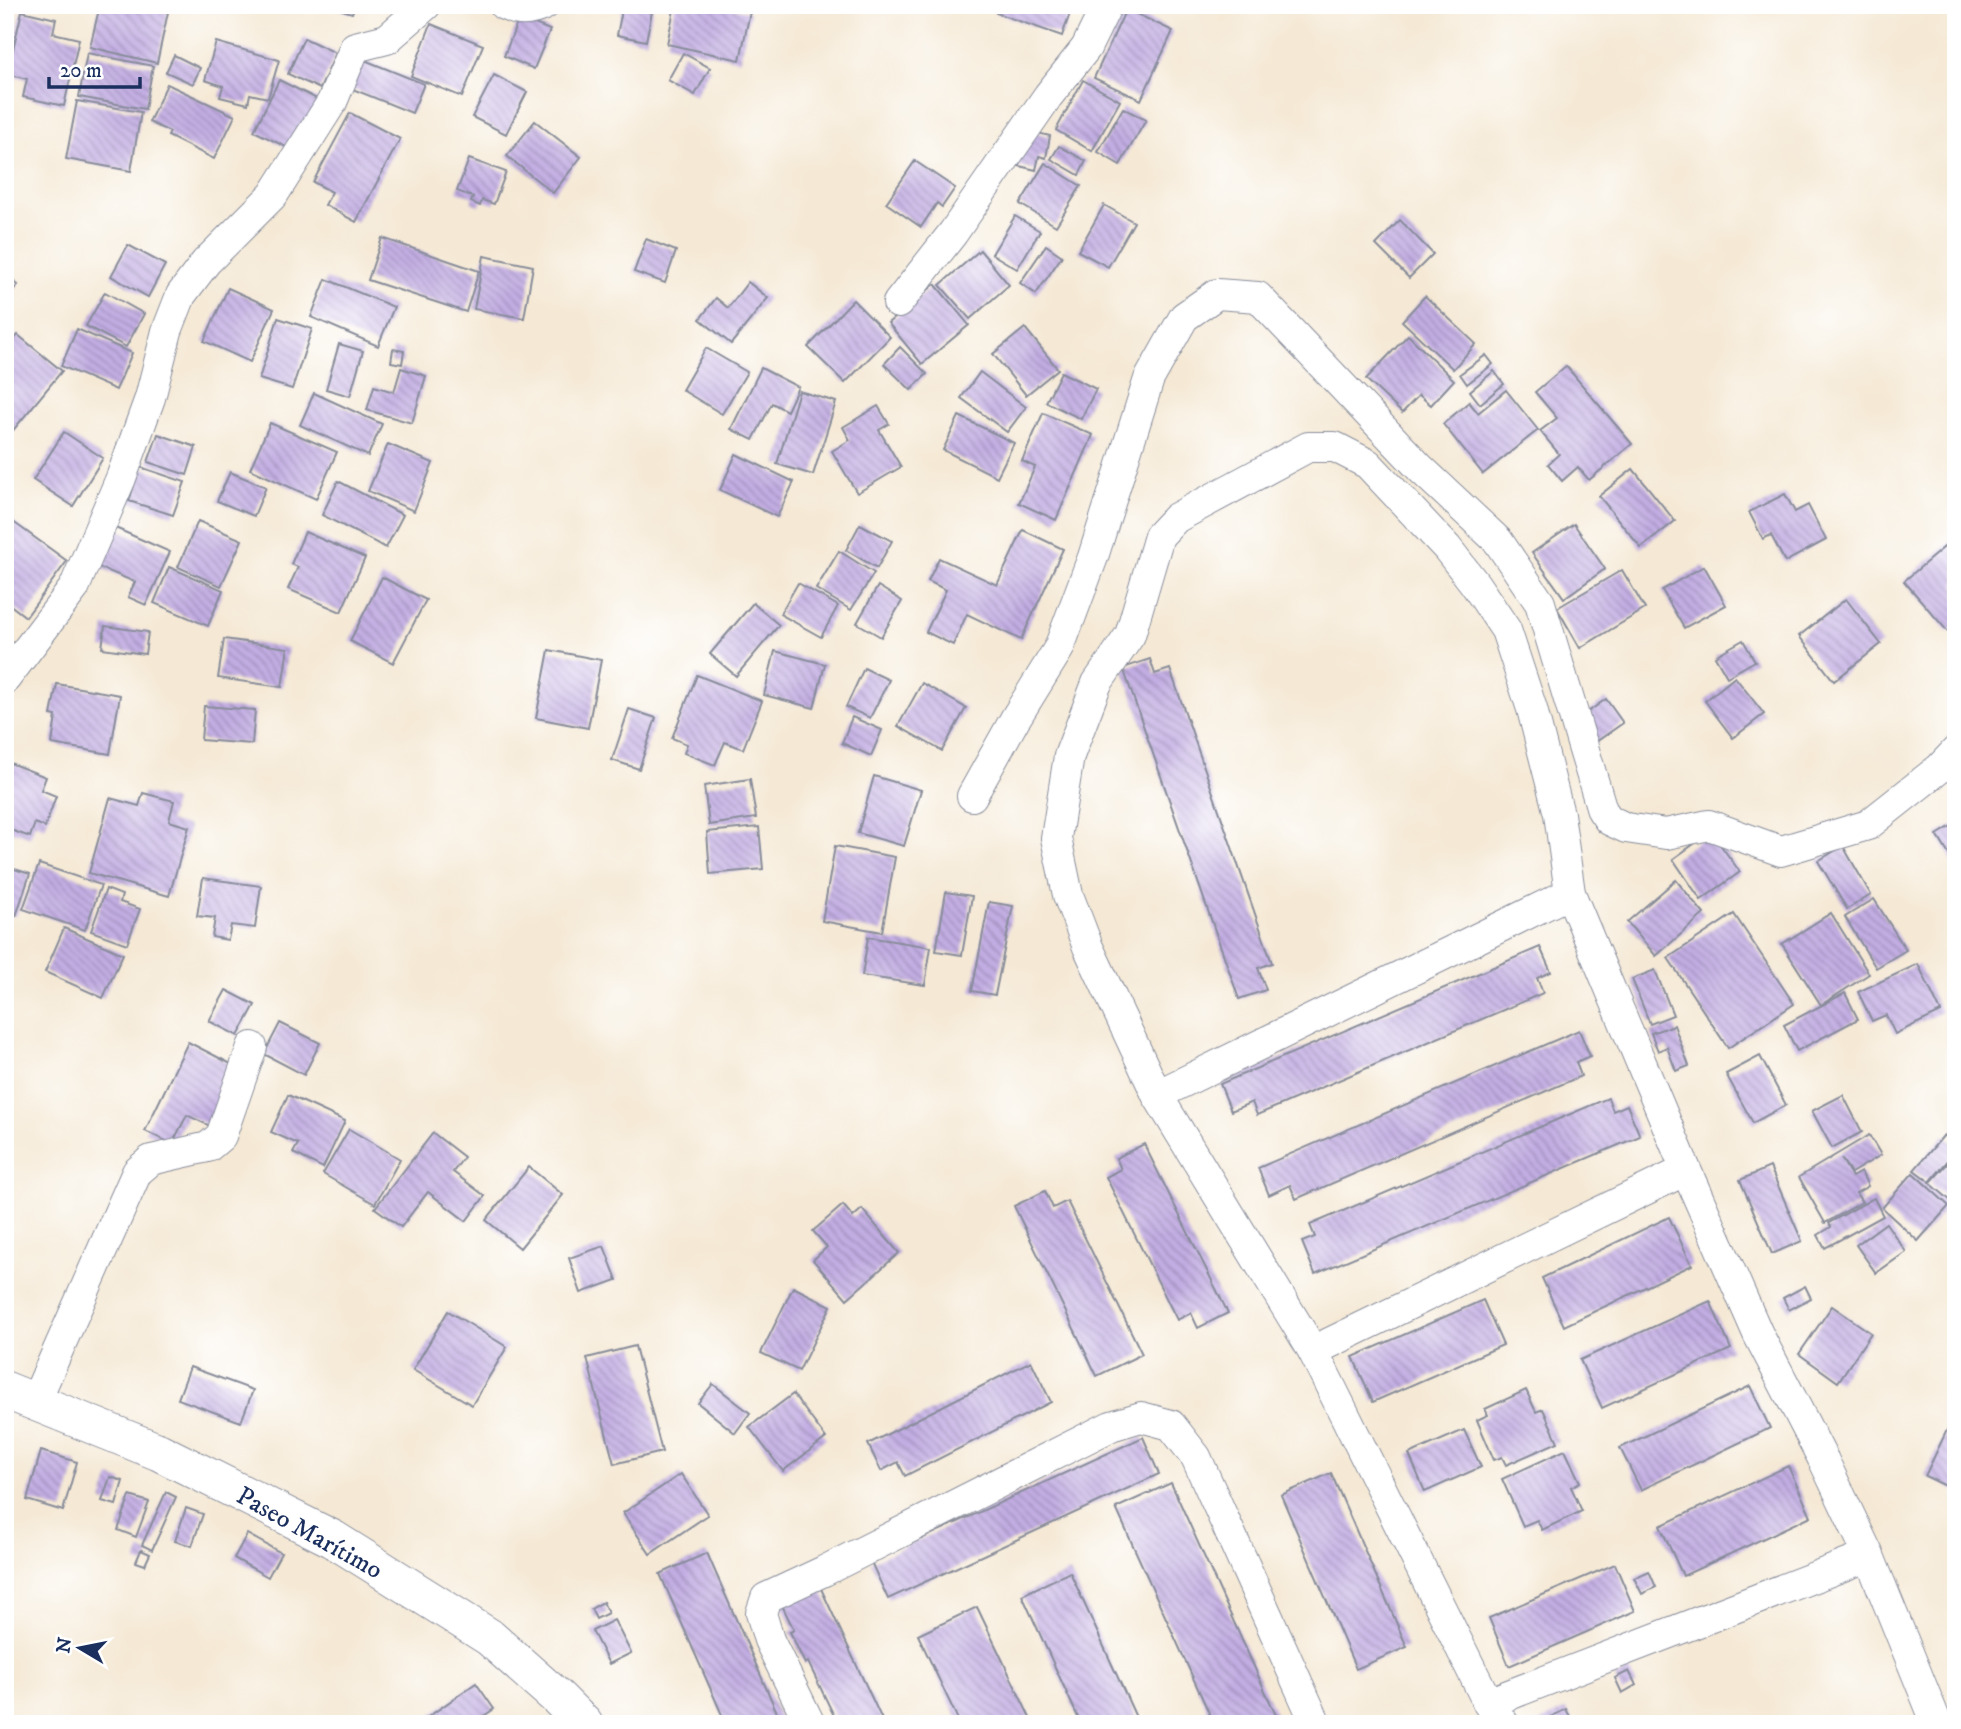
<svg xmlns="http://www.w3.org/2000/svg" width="1961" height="1729" font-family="'IM FELL DW Pica',serif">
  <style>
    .building { fill: url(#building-back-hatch) }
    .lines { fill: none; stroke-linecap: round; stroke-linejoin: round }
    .minor-casing { stroke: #888c9a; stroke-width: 32 }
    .major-casing { stroke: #888c9a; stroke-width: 39 }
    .minor { stroke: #fff; stroke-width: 30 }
    .major { stroke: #fff; stroke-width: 37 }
    .labels { text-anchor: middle; stroke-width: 5; stroke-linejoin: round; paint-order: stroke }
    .street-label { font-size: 26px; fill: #1b2f5e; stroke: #fff }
  </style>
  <defs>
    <pattern id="building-back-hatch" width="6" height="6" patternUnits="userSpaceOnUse" patternTransform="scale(1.75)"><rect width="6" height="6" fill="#c3aee3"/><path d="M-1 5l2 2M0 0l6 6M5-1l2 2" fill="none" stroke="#9e8ebb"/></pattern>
  </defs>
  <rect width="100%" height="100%" fill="#fff"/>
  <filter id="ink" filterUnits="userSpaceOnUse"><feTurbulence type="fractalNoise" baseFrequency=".0143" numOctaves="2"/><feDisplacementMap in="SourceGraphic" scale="14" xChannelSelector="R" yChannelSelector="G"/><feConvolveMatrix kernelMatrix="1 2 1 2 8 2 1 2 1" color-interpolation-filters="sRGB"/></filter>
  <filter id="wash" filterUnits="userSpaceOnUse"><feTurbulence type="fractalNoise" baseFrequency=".00686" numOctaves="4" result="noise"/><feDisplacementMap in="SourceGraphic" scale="28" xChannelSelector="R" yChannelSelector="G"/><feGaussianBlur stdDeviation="1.57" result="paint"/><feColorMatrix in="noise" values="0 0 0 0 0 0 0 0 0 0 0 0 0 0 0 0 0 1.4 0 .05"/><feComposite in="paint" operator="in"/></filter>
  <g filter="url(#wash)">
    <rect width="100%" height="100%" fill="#f5e9d5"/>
    <g id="blocks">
      <g class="building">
        <polygon points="100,5 137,5 168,12 157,63 90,47"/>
        <polygon points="327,5 355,5 352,13"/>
        <polygon points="623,5 643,5 653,7 646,41 617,35"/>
        <polygon points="675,5 718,5 750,12 740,60 667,44"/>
        <polygon points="999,5 1073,5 1062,36 996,13"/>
        <polygon points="1188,5 1204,5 1202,11"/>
        <polygon points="1126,9 1173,31 1141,100 1094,78"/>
        <polygon points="22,11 56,19 53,33 79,39 64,106 23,97 27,79 7,74"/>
        <polygon points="519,18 550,30 534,69 504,56"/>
        <polygon points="431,24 483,45 462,97 411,76"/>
        <polygon points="304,38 336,53 320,89 288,74"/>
        <polygon points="216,42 279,60 268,98 250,94 248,104 220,97 223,86 205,80"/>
        <polygon points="87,53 153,66 145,109 79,97"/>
        <polygon points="683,53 710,68 695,95 668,80"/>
        <polygon points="174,55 200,68 193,84 166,72"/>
        <polygon points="357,57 424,84 412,113 345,86"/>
        <polygon points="494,75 527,92 506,134 472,117"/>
        <polygon points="279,80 319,100 294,151 254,131"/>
        <polygon points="1083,80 1120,101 1092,151 1056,130"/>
        <polygon points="167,84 235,116 214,159 168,136 170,132 149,122"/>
        <polygon points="77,101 141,112 131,171 66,159"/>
        <polygon points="1123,108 1146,120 1120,165 1098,152"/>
        <polygon points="350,113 400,139 356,222 325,205 332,192 313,182"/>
        <polygon points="535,121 581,157 553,193 507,156"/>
        <polygon points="1029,131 1050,136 1046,158 1039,156 1036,170 1011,164"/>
        <polygon points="1059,146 1086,161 1079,175 1051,159"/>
        <polygon points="469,159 506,172 494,204 482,200 480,206 471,202 473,197 457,191"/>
        <polygon points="915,161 955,188 942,207 937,203 921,227 886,203"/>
        <polygon points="1045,163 1081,186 1056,226 1020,204"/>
        <polygon points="1104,205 1134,222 1108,267 1078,251"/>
        <polygon points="1015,216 1040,231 1017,269 992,254"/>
        <polygon points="1400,220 1433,254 1409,278 1376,245"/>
        <polygon points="382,238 479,271 466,312 368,280"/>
        <polygon points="646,239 676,251 665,283 634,272"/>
        <polygon points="128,245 165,265 148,297 111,276"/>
        <polygon points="1046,245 1062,256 1036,294 1020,283"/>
        <polygon points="980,250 1009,285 970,319 940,285"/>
        <polygon points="484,256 533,266 524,318 474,309"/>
        <polygon points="5,275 18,285 5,300"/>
        <polygon points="326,279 394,307 378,346 311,317"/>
        <polygon points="748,282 768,298 731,344 700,319 716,298 728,308"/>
        <polygon points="935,284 969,325 922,364 888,323"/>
        <polygon points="228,288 274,309 250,362 204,341"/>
        <polygon points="105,292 144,314 126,347 86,326"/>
        <polygon points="1425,296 1476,344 1453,369 1402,321"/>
        <polygon points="853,300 890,337 845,383 808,347"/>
        <polygon points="278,318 312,329 292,389 259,379"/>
        <polygon points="1025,328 1058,369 1026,395 993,354"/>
        <polygon points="77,329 132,353 116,390 61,366"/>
        <polygon points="18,335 62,371 10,434 5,430 5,350"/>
        <polygon points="1408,335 1454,380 1431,405 1419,395 1402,413 1366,379"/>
        <polygon points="339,344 363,351 350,396 326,389"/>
        <polygon points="900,347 927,374 911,390 884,364"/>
        <polygon points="706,348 747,372 722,414 682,390"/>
        <polygon points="393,349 404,351 402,364 391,362"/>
        <polygon points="1486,355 1493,364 1467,384 1460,374"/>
        <polygon points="1566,366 1632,444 1589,480 1578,467 1562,481 1548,464 1559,454 1540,431 1557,418 1535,392"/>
        <polygon points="401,368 426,376 412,423 367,410 374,386 394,392"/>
        <polygon points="761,368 798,387 787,411 772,403 753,440 731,429"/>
        <polygon points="1494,371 1504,384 1480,404 1470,391"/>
        <polygon points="980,372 1026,407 1007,432 961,398"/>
        <polygon points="1061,372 1096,389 1081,419 1046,402"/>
        <polygon points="1506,390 1538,430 1483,474 1443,424 1469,402 1478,413"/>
        <polygon points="799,391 836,402 813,475 777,464"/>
        <polygon points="314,393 382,424 368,456 300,425"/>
        <polygon points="878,406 889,424 879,430 901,467 857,493 832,451 850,440 843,427"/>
        <polygon points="1043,413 1093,435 1056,520 1019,503 1035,467 1022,461"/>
        <polygon points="959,416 1014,443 997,477 943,450"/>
        <polygon points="270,423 337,452 316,499 250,469"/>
        <polygon points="64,432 103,458 73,506 33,480"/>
        <polygon points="158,434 196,447 187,475 148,462"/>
        <polygon points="388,444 433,463 414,511 368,491"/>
        <polygon points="736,454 794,482 777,517 720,490"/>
        <polygon points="140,467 185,482 173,515 129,501"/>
        <polygon points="1633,469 1675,521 1641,548 1599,496"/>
        <polygon points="230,472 266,487 254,516 217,501"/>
        <polygon points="338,481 403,515 386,548 322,515"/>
        <polygon points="1785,494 1795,512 1808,505 1826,540 1785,562 1771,535 1763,539 1749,512"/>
        <polygon points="5,516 67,561 26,617 5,601"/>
        <polygon points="198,521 242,540 221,586 178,567"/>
        <polygon points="860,524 892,541 877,568 846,550"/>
        <polygon points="1574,524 1605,569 1564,598 1532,553"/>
        <polygon points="113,527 170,552 146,605 128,597 135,582 96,566"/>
        <polygon points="1023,530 1063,549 1021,640 967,614 953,645 926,632 946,590 928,581 939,558 997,585"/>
        <polygon points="305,532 365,558 341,612 288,589 298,567 291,564"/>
        <polygon points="1956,537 1956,626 1948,632 1904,581"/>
        <polygon points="839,551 874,573 851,610 816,589"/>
        <polygon points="1704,566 1726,605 1684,628 1662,590"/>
        <polygon points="169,567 223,590 208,626 154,603"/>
        <polygon points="1622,570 1645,609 1580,648 1557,608"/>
        <polygon points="382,577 426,600 393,663 350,641"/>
        <polygon points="798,583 838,606 821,637 780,614"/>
        <polygon points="878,586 902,601 881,637 857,623"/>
        <polygon points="1846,599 1881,644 1834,681 1799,636"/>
        <polygon points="753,603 779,625 736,676 710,654"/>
        <polygon points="105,626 148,632 145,654 102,648"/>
        <polygon points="224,639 288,648 282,687 218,678"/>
        <polygon points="1743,640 1755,661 1727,677 1715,656"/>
        <polygon points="549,650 601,660 588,728 536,718"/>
        <polygon points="775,651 825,664 814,708 764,695"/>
        <polygon points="1150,659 1155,674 1170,669 1272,963 1258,968 1266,990 1239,999 1123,668"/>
        <polygon points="864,668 889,680 870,718 846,707"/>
        <polygon points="697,675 762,701 743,749 725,742 715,765 684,753 687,744 672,738"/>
        <polygon points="1735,677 1764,714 1733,738 1705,701"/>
        <polygon points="922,683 966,708 942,751 898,726"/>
        <polygon points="57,684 120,695 110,754 52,744 56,716 51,715"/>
        <polygon points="1606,699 1623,723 1593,744 1577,720"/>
        <polygon points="204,706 255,710 252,744 201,740"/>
        <polygon points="629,709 656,718 639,769 612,760"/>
        <polygon points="852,717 882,730 871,756 842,743"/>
        <polygon points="5,761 46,777 41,790 56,796 45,827 35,823 30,837 5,828"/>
        <polygon points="874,776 921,790 904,846 858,833"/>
        <polygon points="750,779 756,818 709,825 704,786"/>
        <polygon points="143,793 174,801 169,821 189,827 169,896 89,873 110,798 139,806"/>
        <polygon points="1956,823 1956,866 1937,835"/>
        <polygon points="759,827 763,869 710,874 707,832"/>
        <polygon points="1711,832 1740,872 1701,900 1673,859"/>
        <polygon points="835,846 895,857 882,932 822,921"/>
        <polygon points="1843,846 1871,895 1847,909 1818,861"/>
        <polygon points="39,864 101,885 85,930 23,909"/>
        <polygon points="5,866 30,874 16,916 5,913"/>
        <polygon points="203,878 261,886 255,928 231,925 228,940 212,937 215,918 197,916"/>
        <polygon points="1676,880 1704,914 1656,956 1627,922"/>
        <polygon points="106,889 122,895 120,902 140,909 127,944 91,931"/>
        <polygon points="946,892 972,896 962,955 936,951"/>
        <polygon points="1874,899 1906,950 1876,968 1845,917"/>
        <polygon points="989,902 1013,906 995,995 972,991"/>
        <polygon points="1831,913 1869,974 1821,1005 1782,944"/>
        <polygon points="1734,914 1794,1004 1728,1048 1668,958"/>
        <polygon points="64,928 123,954 103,998 45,972"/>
        <polygon points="868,937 931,947 925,985 862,976"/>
        <polygon points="1540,947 1551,972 1537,978 1543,993 1257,1115 1252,1102 1231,1111 1220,1084"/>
        <polygon points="1918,964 1941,1012 1895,1034 1886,1015 1872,1021 1858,992"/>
        <polygon points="1655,970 1673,1015 1650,1024 1632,979"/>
        <polygon points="226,990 255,1005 238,1036 209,1021"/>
        <polygon points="1845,993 1858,1019 1797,1051 1784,1025"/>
        <polygon points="280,1023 320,1043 304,1075 264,1054"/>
        <polygon points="1674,1025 1689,1066 1676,1071 1667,1047 1658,1051 1651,1033"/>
        <polygon points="1579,1030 1590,1056 1576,1062 1581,1076 1296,1199 1290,1185 1269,1195 1258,1168"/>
        <polygon points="188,1042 241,1069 212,1127 187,1115 172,1144 145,1131"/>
        <polygon points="1760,1056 1786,1105 1753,1123 1726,1074"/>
        <polygon points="288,1095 345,1121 323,1168 293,1153 298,1144 271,1132"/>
        <polygon points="1843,1095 1862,1132 1832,1148 1812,1111"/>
        <polygon points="1608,1098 1613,1111 1627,1105 1640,1136 1315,1274 1302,1242 1315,1237 1310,1225"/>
        <polygon points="349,1129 400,1159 375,1204 323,1174"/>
        <polygon points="433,1133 464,1157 453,1172 485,1196 466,1221 428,1192 401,1227 375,1208"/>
        <polygon points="1869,1135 1881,1155 1851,1173 1841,1158 1852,1177 1861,1172 1868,1186 1856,1193 1862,1202 1825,1223 1799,1177"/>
        <polygon points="1944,1135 1956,1145 1956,1151 1930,1182 1914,1170"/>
        <polygon points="1144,1144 1228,1313 1198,1328 1191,1313 1177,1320 1106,1177 1121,1169 1116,1158"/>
        <polygon points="1956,1154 1956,1196 1951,1201 1930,1183"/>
        <polygon points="529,1167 563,1195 520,1248 486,1220"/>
        <polygon points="1770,1167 1802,1241 1772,1254 1740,1180"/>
        <polygon points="1913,1173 1949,1206 1918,1241 1882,1208"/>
        <polygon points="1045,1191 1053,1208 1067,1201 1142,1354 1097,1376 1014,1206"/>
        <polygon points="1874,1198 1883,1216 1825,1248 1818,1235 1831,1227 1829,1223"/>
        <polygon points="843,1205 853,1217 862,1209 899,1253 847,1299 813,1260 827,1247 813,1231"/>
        <polygon points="1669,1217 1692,1265 1564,1326 1542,1278"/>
        <polygon points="1886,1223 1906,1252 1876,1273 1856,1245"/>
        <polygon points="604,1246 617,1280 581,1293 569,1258"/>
        <polygon points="1805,1286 1811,1298 1789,1310 1783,1298"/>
        <polygon points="793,1287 831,1306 799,1371 761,1353"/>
        <polygon points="1483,1300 1503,1345 1373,1402 1353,1357"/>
        <polygon points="1710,1301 1731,1349 1602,1408 1580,1360"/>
        <polygon points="1832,1306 1871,1333 1838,1382 1799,1354"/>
        <polygon points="448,1311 507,1347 472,1405 413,1370"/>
        <polygon points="635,1346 662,1452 614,1464 587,1358"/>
        <polygon points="1031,1361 1051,1402 905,1476 898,1462 881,1471 868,1444"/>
        <polygon points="190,1367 253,1390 241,1422 178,1399"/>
        <polygon points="713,1384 750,1413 735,1433 698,1403"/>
        <polygon points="1750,1386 1770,1428 1641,1490 1620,1448"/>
        <polygon points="1526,1390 1536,1412 1543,1409 1558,1442 1506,1465 1502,1457 1494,1460 1477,1420 1488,1415 1485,1409"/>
        <polygon points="793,1394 826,1438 783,1471 749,1427"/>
        <polygon points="1956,1411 1956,1491 1925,1476"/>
        <polygon points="1464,1430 1481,1467 1425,1492 1409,1454"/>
        <polygon points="1143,1437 1159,1474 888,1599 871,1562"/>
        <polygon points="1565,1450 1580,1482 1571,1487 1582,1511 1542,1530 1537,1520 1523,1526 1502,1479"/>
        <polygon points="41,1451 77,1462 63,1511 27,1500"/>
        <polygon points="1788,1466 1811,1516 1683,1576 1660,1526"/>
        <polygon points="1331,1473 1407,1647 1356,1669 1281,1495"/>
        <polygon points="681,1474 708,1515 650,1554 623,1513"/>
        <polygon points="110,1477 123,1481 116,1505 102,1501"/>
        <polygon points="1171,1483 1280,1724 1214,1724 1116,1508"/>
        <polygon points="166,1492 176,1497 152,1550 142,1545"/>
        <polygon points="130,1496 149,1502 136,1537 118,1530"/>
        <polygon points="186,1508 203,1514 192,1546 175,1541"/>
        <polygon points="247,1534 281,1553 268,1577 234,1558"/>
        <polygon points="141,1550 150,1554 145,1565 136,1562"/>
        <polygon points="707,1553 782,1724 726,1724 660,1574"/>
        <polygon points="1615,1564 1635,1611 1509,1666 1489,1618"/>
        <polygon points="1649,1571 1656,1587 1642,1594 1634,1578"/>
        <polygon points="1070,1572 1139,1724 1081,1724 1022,1595"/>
        <polygon points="817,1580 884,1724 838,1724 808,1662 805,1664 790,1632 794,1630 779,1599"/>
        <polygon points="603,1602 608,1613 596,1619 591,1609"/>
        <polygon points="977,1607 1033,1724 960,1724 918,1635"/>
        <polygon points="614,1620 631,1653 609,1664 592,1631"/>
        <polygon points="1629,1671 1636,1685 1622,1693 1615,1678"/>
        <polygon points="476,1683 494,1709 472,1724 418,1724"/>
        <polygon points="1566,1709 1573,1722 1568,1724 1537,1724"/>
      </g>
    </g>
  </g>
  <g filter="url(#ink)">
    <use href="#blocks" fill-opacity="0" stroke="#888c9a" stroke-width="2"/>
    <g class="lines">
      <defs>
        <g id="minor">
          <path d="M504 5C519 12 529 12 544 5"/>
          <polyline points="898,303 953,233 1048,96 1086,48 1107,5"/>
          <polyline points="5,679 74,588 121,478 150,398 167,331 181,295 206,262 273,195 332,102 355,47 387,39 426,5"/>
          <polyline points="972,796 1015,719 1059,648 1093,557 1149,379 1184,317 1217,294 1258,297 1421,469 1498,541 1540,603 1602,810 1609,820 1626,828 1666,834 1709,825 1781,851 1868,825 1940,768 1956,751"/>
          <polyline points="1157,1095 1570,893"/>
          <polyline points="1313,1351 1686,1170"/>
          <polyline points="35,1402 137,1172 151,1160 208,1147 221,1136 252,1047"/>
          <polyline points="1488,1703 1869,1556"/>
          <polyline points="810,1724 769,1640 761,1613 766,1598 824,1571 1111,1426 1141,1417 1171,1425 1196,1457 1316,1724"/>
          <polyline points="1504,1724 1488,1703 1313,1351 1157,1095 1088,947 1068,895 1056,838 1069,756 1097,683 1130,635 1159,536 1176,518 1308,447 1335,447 1368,464 1447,548 1475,584 1506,630 1532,709 1559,814 1570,893 1686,1170 1758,1334 1824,1461 1869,1556 1937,1724"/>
        </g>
        <polyline id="major" points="5,1390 159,1452 333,1539 489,1637 558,1698 584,1724"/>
      </defs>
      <use href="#minor" class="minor-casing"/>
      <use href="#major" class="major-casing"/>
      <use href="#minor" class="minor"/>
      <use href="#major" class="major"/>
    </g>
  </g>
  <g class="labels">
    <g class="street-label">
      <text transform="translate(310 1532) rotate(29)" y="9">Paseo Marítimo</text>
    </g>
  </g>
  <rect width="1961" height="1729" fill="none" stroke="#fff" stroke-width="28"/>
  <g transform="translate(80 1648) rotate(280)" stroke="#ffffff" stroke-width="5" paint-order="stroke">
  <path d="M0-5L12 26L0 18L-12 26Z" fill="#1b2f5e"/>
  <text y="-10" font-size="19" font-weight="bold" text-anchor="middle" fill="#1b2f5e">N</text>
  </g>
  <path d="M49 77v10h91v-10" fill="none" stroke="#1b2f5e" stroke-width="3.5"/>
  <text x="60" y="77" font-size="21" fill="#1b2f5e" stroke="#ffffff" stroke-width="5" paint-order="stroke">20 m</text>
</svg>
